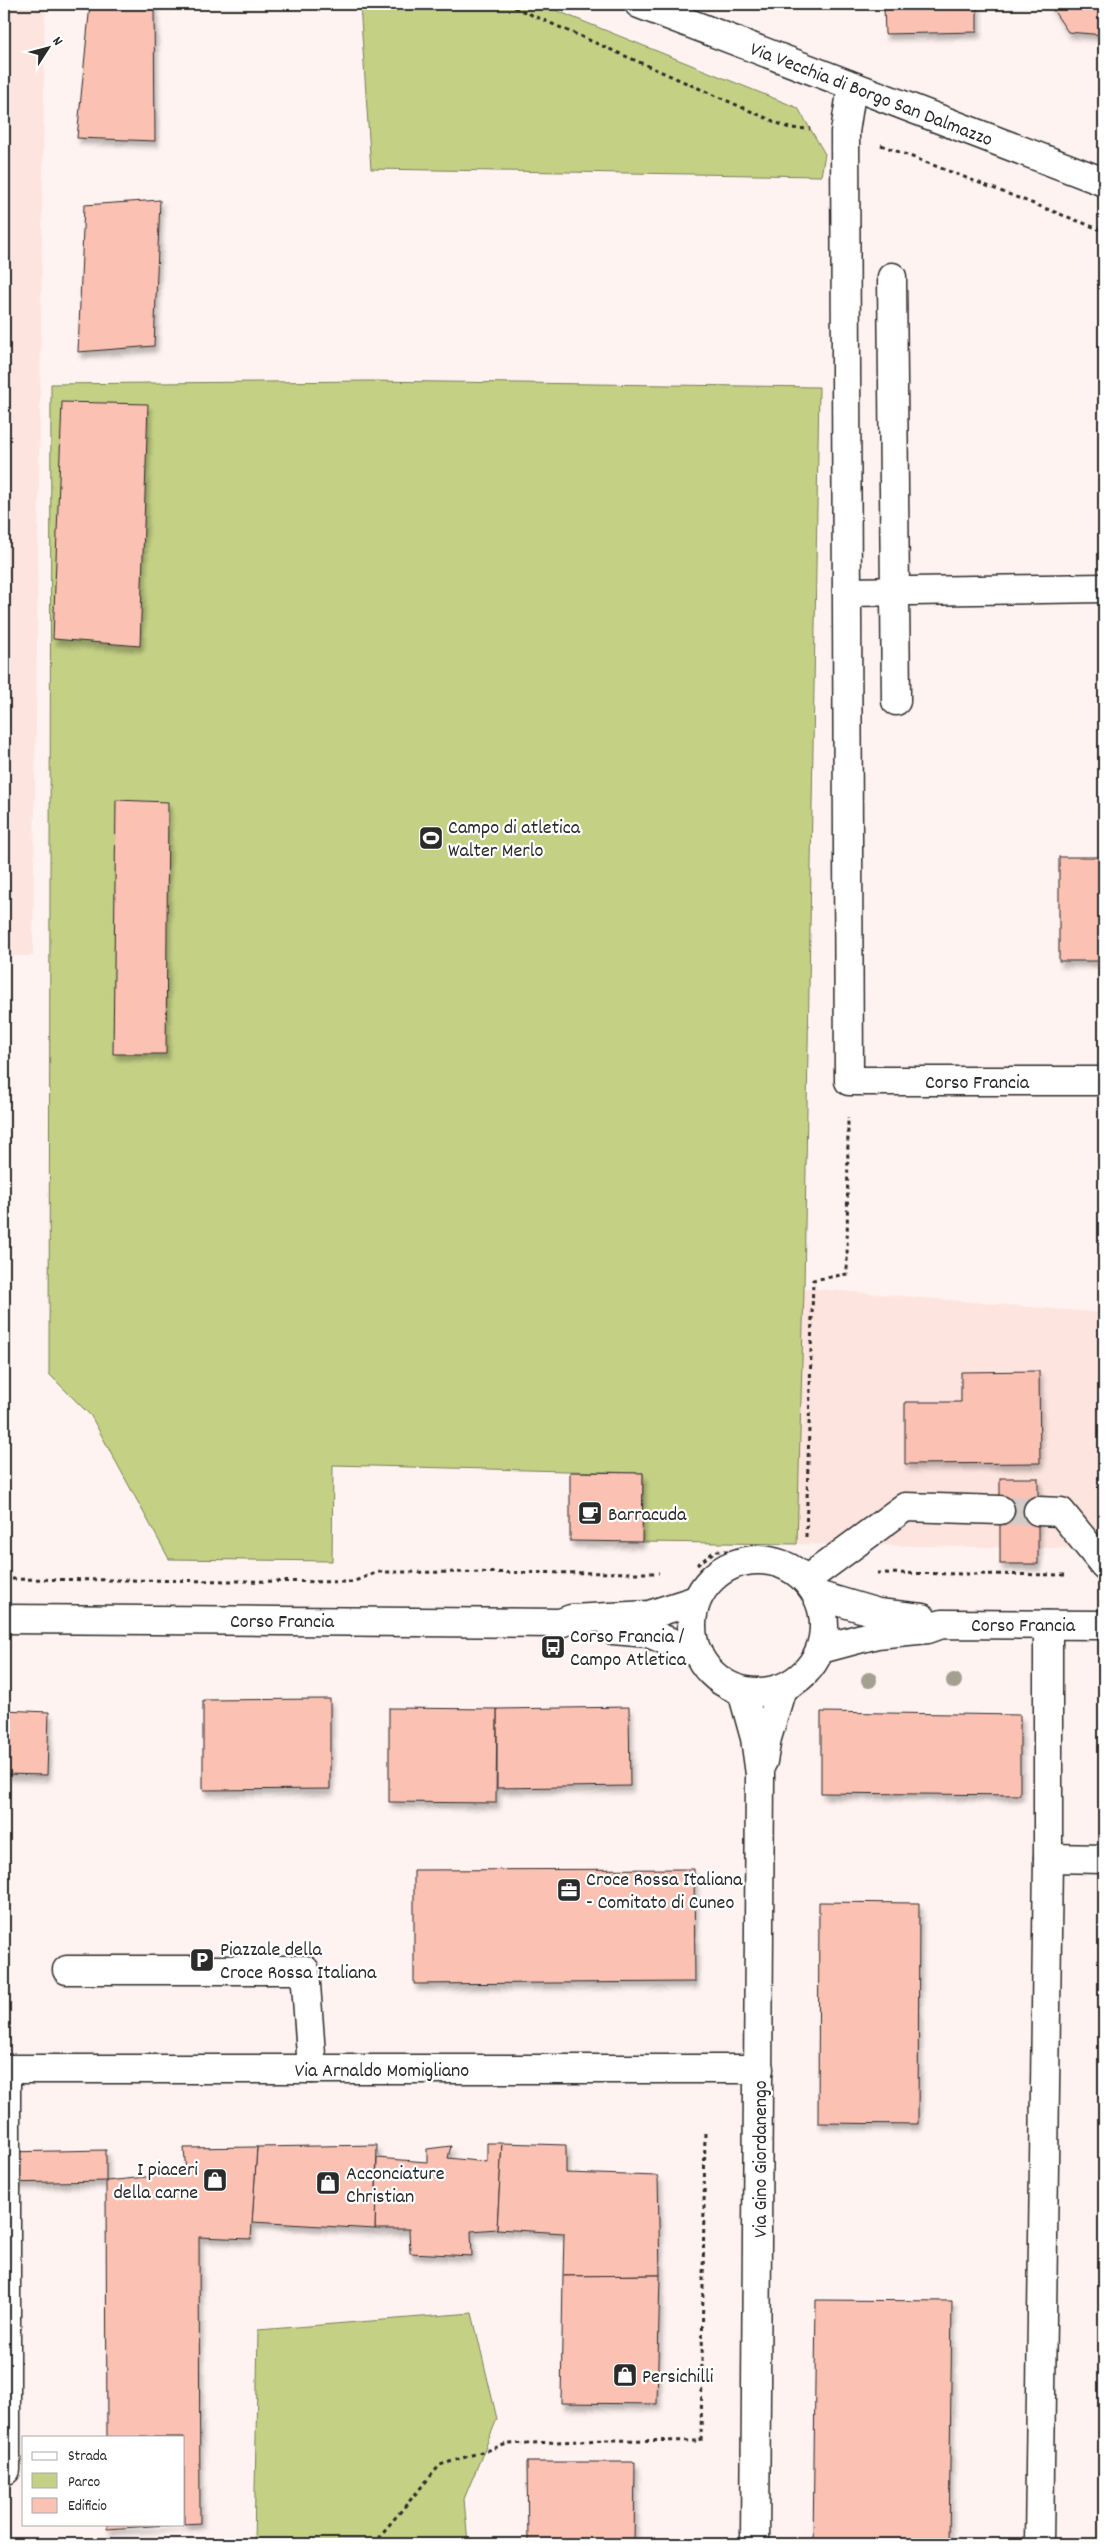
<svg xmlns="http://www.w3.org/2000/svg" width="1108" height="2548" font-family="Dekko,sans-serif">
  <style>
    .built { fill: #fde4de }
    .green { fill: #c4d185; stroke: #787e58 }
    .building { fill: #fbc1b3; stroke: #2b2b2b; filter: url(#shadow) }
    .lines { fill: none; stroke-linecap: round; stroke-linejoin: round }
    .minor-tunnel { stroke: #d4cbc9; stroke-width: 28; stroke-dasharray: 28 14; stroke-linecap: butt }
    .minor-casing { stroke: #2b2b2b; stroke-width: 31 }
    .major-casing { stroke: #2b2b2b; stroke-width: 31 }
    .path { stroke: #2b2b2b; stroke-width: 3; stroke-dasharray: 4 4; stroke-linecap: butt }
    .minor { stroke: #fff; stroke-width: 28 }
    .major { stroke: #fff; stroke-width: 28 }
    .tree { fill: #a3a092 }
    .labels { text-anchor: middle; stroke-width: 4.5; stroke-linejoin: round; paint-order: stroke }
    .street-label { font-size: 20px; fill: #2b2b2b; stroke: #fff }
    .poi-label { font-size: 20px; fill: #2b2b2b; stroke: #fff; text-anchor: start }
  </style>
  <defs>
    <filter id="shadow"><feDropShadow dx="3" dy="5.5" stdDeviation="2.5" flood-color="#0004"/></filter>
  </defs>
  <rect width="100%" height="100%" fill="#fef3f0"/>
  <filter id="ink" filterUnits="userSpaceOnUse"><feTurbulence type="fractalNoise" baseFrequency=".02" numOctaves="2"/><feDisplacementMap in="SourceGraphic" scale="10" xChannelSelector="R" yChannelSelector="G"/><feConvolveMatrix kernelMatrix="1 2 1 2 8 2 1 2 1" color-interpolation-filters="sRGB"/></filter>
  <g filter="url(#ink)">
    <g class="built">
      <polygon points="4,4 45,4 33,956 4,956"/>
      <polygon points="804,1288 1104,1313 1104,1549 797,1544"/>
    </g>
    <g class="green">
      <polygon points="360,4 540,4 798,108 825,154 821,176 371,169"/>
      <polygon points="368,381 819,387 804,1288 797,1544 642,1542 643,1473 333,1465 332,1561 169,1559 91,1416 49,1374 51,384"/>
      <polygon points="472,2313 497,2419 464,2499 468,2544 254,2544 258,2330"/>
    </g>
    <g class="building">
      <polygon points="90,4 154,4 155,141 77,138"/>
      <polygon points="884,4 977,4 977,32 885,34"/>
      <polygon points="1049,4 1104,4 1104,35 1068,32"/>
      <polygon points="160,200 154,346 78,352 84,205"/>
      <polygon points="62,402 148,404 140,646 53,639"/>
      <polygon points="116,800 168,802 166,1054 113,1054"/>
      <rect x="1059" y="857" width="45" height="104"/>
      <polygon points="1039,1371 1040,1463 905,1464 905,1402 961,1402 961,1372"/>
      <polygon points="570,1472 643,1473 642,1542 570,1541"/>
      <rect x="1000" y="1478" width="38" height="86"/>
      <polygon points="330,1699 330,1789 203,1790 203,1700"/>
      <polygon points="629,1707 630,1786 497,1788 497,1709"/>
      <polygon points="389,1708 497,1709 496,1803 389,1802"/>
      <polygon points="4,1710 49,1712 47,1775 4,1774"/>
      <polygon points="821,1712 1020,1715 1020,1795 821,1793"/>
      <polygon points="694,1869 695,1982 414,1984 414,1870"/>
      <polygon points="819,1902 919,1903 918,2124 818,2123"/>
      <polygon points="487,2143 502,2143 497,2229 471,2231 472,2256 410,2253 409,2229 375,2229 377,2158 427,2162 427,2149 451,2146 448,2158 487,2162"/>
      <polygon points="502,2143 566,2145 566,2173 658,2176 660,2275 563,2276 564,2233 497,2229"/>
      <polygon points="377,2145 375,2229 252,2222 257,2147"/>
      <polygon points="257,2147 251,2239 199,2237 200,2523 184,2524 184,2437 107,2437 106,2181 186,2173 184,2148"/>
      <polygon points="106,2150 106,2181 4,2183 4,2152"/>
      <polygon points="660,2275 657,2404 561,2403 563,2276"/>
      <polygon points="816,2300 952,2301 949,2544 813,2544"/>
      <polygon points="527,2462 635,2462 634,2544 528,2544"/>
      <polygon points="107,2524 182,2524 107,2529"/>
    </g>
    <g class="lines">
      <polyline class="minor-tunnel" points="1000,1510 1038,1511"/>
      <defs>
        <g id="minor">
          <polyline points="639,4 1104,182"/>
          <polyline points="852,86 845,132 849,1081 1104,1081"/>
          <polyline points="892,277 896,701"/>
          <polyline points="847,592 1104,588"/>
          <polyline points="1038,1511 1061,1512 1104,1565"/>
          <polyline points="806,1580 905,1507 1000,1510"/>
          <polyline points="742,1691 755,1738 760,1774 755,2544"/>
          <polyline points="763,1761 767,1738 782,1688"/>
          <polyline points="1048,1858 1104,1859"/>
          <polyline points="67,1970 305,1970 312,2069"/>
          <polyline points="4,2069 759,2069"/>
          <polyline points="6,2069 6,2470"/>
          <polyline points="1039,2544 1048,1858 1048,1625"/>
        </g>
        <g id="major">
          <circle cx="758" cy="1626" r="66"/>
          <polyline points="817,1595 878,1613 922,1618"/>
          <polyline points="4,1619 560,1623 571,1619 649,1615 696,1600"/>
          <polyline points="613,1630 648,1633 698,1653"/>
          <polyline points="821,1649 877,1634 928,1629 942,1624 1104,1625"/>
        </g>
      </defs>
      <use href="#minor" class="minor-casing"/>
      <use href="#major" class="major-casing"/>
      <g class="path">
        <polyline points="507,4 789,128 810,129"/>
        <polyline points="881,145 1104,231"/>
        <polyline points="806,1537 813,1280 847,1274 848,1117"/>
        <polyline points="697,1565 715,1551 786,1551"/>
        <polyline points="877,1573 1066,1575"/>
        <polyline points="4,1579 352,1582 378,1572 659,1573"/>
        <polyline points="6,2544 6,2503"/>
        <polyline points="373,2544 440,2465 507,2444 606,2440 701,2441 705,2129"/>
      </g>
      <use href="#minor" class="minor"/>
      <use href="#major" class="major"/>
    </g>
    <g class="tree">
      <circle cx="869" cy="1680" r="8"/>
      <circle cx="954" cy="1681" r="8"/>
    </g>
  </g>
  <defs>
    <symbol id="stadium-square" viewBox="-11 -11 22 22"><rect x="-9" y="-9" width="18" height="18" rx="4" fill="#2b2b2b" stroke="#fff"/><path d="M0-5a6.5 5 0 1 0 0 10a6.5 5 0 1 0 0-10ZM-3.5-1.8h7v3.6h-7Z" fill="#fff"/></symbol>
    <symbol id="cafe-square" viewBox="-11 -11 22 22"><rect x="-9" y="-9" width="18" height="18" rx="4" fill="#2b2b2b" stroke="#fff"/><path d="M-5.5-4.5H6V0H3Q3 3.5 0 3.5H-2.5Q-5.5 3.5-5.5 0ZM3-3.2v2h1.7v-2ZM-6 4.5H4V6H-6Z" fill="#fff"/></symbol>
    <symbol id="bus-square" viewBox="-11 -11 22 22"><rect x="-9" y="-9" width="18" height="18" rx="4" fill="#2b2b2b" stroke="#fff"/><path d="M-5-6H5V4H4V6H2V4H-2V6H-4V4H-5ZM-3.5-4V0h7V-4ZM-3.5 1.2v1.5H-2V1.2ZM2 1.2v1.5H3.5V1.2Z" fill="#fff"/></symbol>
    <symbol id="office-square" viewBox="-11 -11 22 22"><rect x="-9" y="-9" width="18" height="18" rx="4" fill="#2b2b2b" stroke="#fff"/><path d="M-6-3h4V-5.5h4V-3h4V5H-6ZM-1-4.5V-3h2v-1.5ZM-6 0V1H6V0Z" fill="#fff"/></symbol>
    <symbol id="parking-square" viewBox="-11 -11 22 22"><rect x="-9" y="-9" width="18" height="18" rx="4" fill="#2b2b2b" stroke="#fff"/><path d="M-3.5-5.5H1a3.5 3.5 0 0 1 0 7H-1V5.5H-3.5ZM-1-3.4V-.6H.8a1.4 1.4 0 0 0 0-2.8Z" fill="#fff"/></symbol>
    <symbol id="shop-square" viewBox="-11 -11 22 22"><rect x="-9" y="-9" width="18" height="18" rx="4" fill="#2b2b2b" stroke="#fff"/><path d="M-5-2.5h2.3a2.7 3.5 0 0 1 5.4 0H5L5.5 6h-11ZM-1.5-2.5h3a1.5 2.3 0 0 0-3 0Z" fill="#fff"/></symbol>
  </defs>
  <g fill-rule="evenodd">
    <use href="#stadium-square" x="417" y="824" width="28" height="28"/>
    <use href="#cafe-square" x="576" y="1499" width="28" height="28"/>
    <use href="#bus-square" x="539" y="1633" width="28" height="28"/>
    <use href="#office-square" x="555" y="1876" width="28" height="28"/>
    <use href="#parking-square" x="188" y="1946" width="28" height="28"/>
    <use href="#shop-square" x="201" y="2166" width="28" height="28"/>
    <use href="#shop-square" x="314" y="2169" width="28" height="28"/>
    <use href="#shop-square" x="611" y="2361" width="28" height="28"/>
  </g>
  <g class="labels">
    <g class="street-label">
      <text transform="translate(872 93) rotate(21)" y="7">Via Vecchia di Borgo San Dalmazzo</text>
      <text x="977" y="1088">Corso Francia</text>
      <text x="282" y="1627">Corso Francia</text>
      <text x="1023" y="1631">Corso Francia</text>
      <text x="382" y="2076">Via Arnaldo Momigliano</text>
      <text transform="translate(759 2159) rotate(-90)" y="7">Via Gino Giordanengo</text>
    </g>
    <g class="poi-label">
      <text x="448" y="833">Campo di atletica<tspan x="448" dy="23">Walter Merlo</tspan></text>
      <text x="608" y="1520">Barracuda</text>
      <text x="570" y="1642">Corso Francia /<tspan x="570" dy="23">Campo Atletica</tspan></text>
      <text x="586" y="1885">Croce Rossa Italiana<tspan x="586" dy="23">- Comitato di Cuneo</tspan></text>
      <text x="220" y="1955">Piazzale della<tspan x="220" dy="23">Croce Rossa Italiana</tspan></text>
      <text x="198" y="2175" text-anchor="end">I piaceri<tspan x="198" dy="23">della carne</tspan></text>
      <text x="346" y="2179">Acconciature<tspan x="346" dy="23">Christian</tspan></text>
      <text x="642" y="2382">Persichilli</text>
    </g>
  </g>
  <rect width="1108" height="2548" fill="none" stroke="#fff" stroke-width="20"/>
  <rect x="10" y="10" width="1088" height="2528" fill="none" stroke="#2b2b2b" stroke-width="2" filter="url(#ink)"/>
  <rect x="22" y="2436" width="162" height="90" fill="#ffffff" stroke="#aaaaaa"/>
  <rect x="32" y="2452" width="25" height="8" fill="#ffffff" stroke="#aaaaaa"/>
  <text x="68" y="2460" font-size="15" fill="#2b2b2b">Strada</text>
  <rect x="32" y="2473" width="25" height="15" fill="#c4d185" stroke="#aaaaaa"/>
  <text x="68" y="2486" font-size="15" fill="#2b2b2b">Parco</text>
  <rect x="32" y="2498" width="25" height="15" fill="#fbc1b3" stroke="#aaaaaa"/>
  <text x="68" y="2510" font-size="15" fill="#2b2b2b">Edificio</text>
  <g transform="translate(48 48) rotate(54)" stroke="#ffffff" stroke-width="4" paint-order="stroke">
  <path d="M0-4L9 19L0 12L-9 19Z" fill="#2b2b2b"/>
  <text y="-8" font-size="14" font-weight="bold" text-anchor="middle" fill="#2b2b2b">N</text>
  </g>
</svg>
